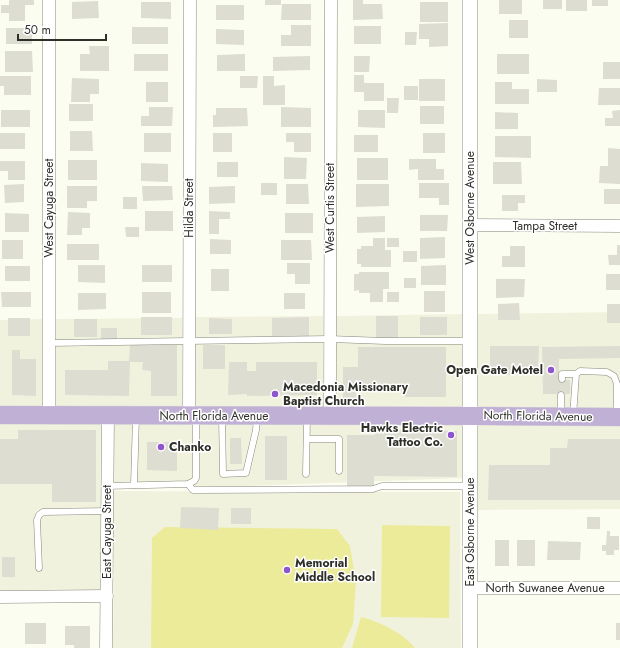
<svg xmlns="http://www.w3.org/2000/svg" width="620" height="648" font-family="Jost,sans-serif">
  <style>
    .built { fill: #f1f2de }
    .green { fill: #eceb9a }
    .building { fill: #ddddd2 }
    .lines { fill: none; stroke-linecap: round; stroke-linejoin: round }
    .service-casing { stroke: #85867b; stroke-width: 7 }
    .minor-casing { stroke: #85867b; stroke-width: 13 }
    .tertiary-casing { stroke: #85867b; stroke-width: 16 }
    .primary-casing { stroke: #dadad9; stroke-width: 19 }
    .service { stroke: #fff; stroke-width: 6 }
    .minor { stroke: #fff; stroke-width: 12 }
    .tertiary { stroke: #fff; stroke-width: 15 }
    .primary { stroke: #c1b0d5; stroke-width: 18 }
    .poi-dot { fill: #8f55cc; stroke: #fff; stroke-width: 1.5 }
    .labels { text-anchor: middle; stroke-width: 3; stroke-linejoin: round; paint-order: stroke }
    .street-label { font-size: 12px; fill: #2f2f2a; stroke: #fff }
    .poi-label { font-size: 12px; font-weight: bold; fill: #2f2f2a; stroke: #fff; text-anchor: start }
  </style>
  <rect width="100%" height="100%" fill="#fcfdf1"/>
  <g class="built">
    <polygon points="620,312 620,411 477,410 477,314"/>
    <polygon points="464,314 464,410 337,410 337,316"/>
    <polygon points="323,316 323,410 196,409 196,317"/>
    <polygon points="182,318 182,409 56,409 56,319"/>
    <polygon points="42,319 42,409 0,409 0,320"/>
    <polygon points="0,421 101,422 100,590 0,591"/>
    <polygon points="114,422 464,422 464,478 249,486 114,486"/>
    <polygon points="477,422 620,423 620,509 477,510"/>
    <polygon points="114,491 460,492 461,648 113,648"/>
  </g>
  <g class="green">
    <polygon points="382,525 450,526 449,618 381,617"/>
    <polygon points="165,527 337,529 350,546 356,583 353,624 342,648 151,648 152,538"/>
    <path d="M361 617C380 622 402 632 415 648H352Z"/>
  </g>
  <g class="building">
    <polygon points="9,0 34,0 34,5 25,5 25,21 9,21 9,13 1,13 1,5 9,5"/>
    <rect x="265" y="0" width="16" height="5"/>
    <polygon points="353,0 363,0 363,4 382,4 383,19 353,20"/>
    <rect x="499" y="0" width="23" height="14"/>
    <rect x="543" y="0" width="19" height="9"/>
    <rect x="566" y="0" width="21" height="11"/>
    <rect x="592" y="0" width="16" height="6"/>
    <polygon points="98,1 99,18 72,19 72,2"/>
    <polygon points="141,2 171,2 171,19 141,18"/>
    <rect x="420" y="2" width="28" height="20"/>
    <polygon points="282,4 311,4 311,20 281,20"/>
    <rect x="216" y="5" width="28" height="15"/>
    <rect x="509" y="20" width="19" height="18"/>
    <polygon points="448,23 448,46 429,47 429,39 419,39 419,24"/>
    <polygon points="291,25 311,25 311,46 281,46 281,35 291,35"/>
    <rect x="354" y="26" width="27" height="18"/>
    <rect x="132" y="27" width="36" height="17"/>
    <rect x="6" y="28" width="26" height="16"/>
    <polygon points="216,29 244,30 244,45 216,44"/>
    <polygon points="405,32 417,32 416,45 405,45"/>
    <polygon points="89,46 109,46 109,71 80,71 80,54 90,54"/>
    <polygon points="5,51 32,51 33,72 5,72"/>
    <rect x="134" y="54" width="34" height="17"/>
    <polygon points="245,54 245,71 217,71 217,55"/>
    <rect x="497" y="54" width="32" height="20"/>
    <polygon points="310,56 310,70 273,71 273,57"/>
    <polygon points="354,56 370,56 369,72 354,72"/>
    <rect x="603" y="62" width="17" height="17"/>
    <polygon points="354,75 364,75 364,83 384,83 384,101 364,101 364,92 354,92"/>
    <polygon points="0,76 31,76 31,95 4,95 4,86 0,86"/>
    <polygon points="240,76 258,76 257,88 240,88"/>
    <polygon points="263,76 274,76 274,86 285,85 285,105 263,105"/>
    <polygon points="72,78 99,79 99,94 90,94 90,102 71,102"/>
    <rect x="419" y="79" width="26" height="22"/>
    <polygon points="537,79 557,80 557,92 537,92"/>
    <rect x="146" y="82" width="22" height="20"/>
    <polygon points="495,82 512,82 512,89 529,89 529,104 495,104"/>
    <rect x="404" y="86" width="14" height="14"/>
    <polygon points="599,88 620,88 620,105 598,105"/>
    <polygon points="387,98 399,98 398,113 387,113"/>
    <rect x="69" y="104" width="24" height="17"/>
    <rect x="420" y="106" width="24" height="18"/>
    <polygon points="149,107 173,107 172,126 141,126 141,116 149,116"/>
    <polygon points="281,107 311,108 311,127 281,127"/>
    <polygon points="216,108 247,108 248,126 213,127 213,115 216,115"/>
    <rect x="1" y="110" width="29" height="17"/>
    <polygon points="358,110 385,110 385,128 358,127"/>
    <polygon points="620,110 620,126 605,126 605,118 613,118 612,111"/>
    <polygon points="495,112 518,113 518,129 495,129"/>
    <polygon points="70,131 92,131 93,151 70,151"/>
    <rect x="0" y="133" width="25" height="16"/>
    <rect x="144" y="133" width="27" height="19"/>
    <rect x="213" y="133" width="19" height="19"/>
    <polygon points="286,133 311,133 311,152 294,152 294,142 286,142"/>
    <rect x="423" y="133" width="22" height="20"/>
    <rect x="354" y="135" width="24" height="17"/>
    <polygon points="495,136 531,136 531,158 495,157"/>
    <polygon points="608,148 620,149 620,184 599,183 600,166 608,166"/>
    <polygon points="284,157 307,158 306,179 284,179"/>
    <rect x="357" y="158" width="31" height="22"/>
    <polygon points="409,159 436,159 436,169 444,169 444,180 418,180 418,169 409,170"/>
    <rect x="68" y="160" width="29" height="20"/>
    <polygon points="0,161 25,161 25,180 8,180 8,171 0,171"/>
    <rect x="217" y="162" width="21" height="15"/>
    <polygon points="493,162 521,162 522,184 493,184"/>
    <polygon points="141,163 168,164 168,182 141,181"/>
    <rect x="261" y="183" width="16" height="12"/>
    <polygon points="419,183 449,183 449,205 439,205 439,198 419,198"/>
    <polygon points="24,184 24,202 5,203 4,185"/>
    <polygon points="286,184 308,184 309,204 286,204"/>
    <polygon points="356,184 389,184 389,206 356,207"/>
    <polygon points="67,186 97,186 97,201 87,201 87,208 67,208"/>
    <polygon points="142,186 172,186 173,200 143,201"/>
    <polygon points="235,186 235,203 209,204 209,187"/>
    <rect x="604" y="189" width="16" height="15"/>
    <polygon points="502,195 525,195 525,203 518,203 518,211 502,211"/>
    <rect x="123" y="197" width="14" height="12"/>
    <rect x="145" y="211" width="28" height="20"/>
    <polygon points="209,211 230,212 230,219 219,219 219,234 209,234"/>
    <polygon points="68,212 90,213 90,228 82,228 82,235 67,235"/>
    <polygon points="5,213 29,214 29,232 5,232"/>
    <rect x="285" y="213" width="28" height="20"/>
    <polygon points="420,215 448,215 447,231 420,231"/>
    <polygon points="385,216 385,232 357,233 357,217"/>
    <polygon points="125,227 139,227 139,237 126,237"/>
    <polygon points="445,237 445,258 420,259 420,238"/>
    <polygon points="373,238 385,238 385,250 391,250 391,267 361,267 361,264 357,264 357,249 361,249 361,246 373,246"/>
    <rect x="387" y="238" width="12" height="9"/>
    <polygon points="210,239 231,240 231,254 210,254"/>
    <rect x="2" y="240" width="21" height="19"/>
    <polygon points="281,240 311,240 312,260 281,260"/>
    <rect x="67" y="244" width="32" height="16"/>
    <polygon points="617,245 620,245 620,265 609,265 608,255 617,255"/>
    <polygon points="510,246 525,246 525,267 502,267 502,256 510,256"/>
    <rect x="403" y="251" width="14" height="11"/>
    <polygon points="287,263 310,263 310,284 295,284 295,274 287,274"/>
    <polygon points="78,265 105,265 105,283 78,282"/>
    <rect x="142" y="265" width="30" height="17"/>
    <polygon points="446,265 446,285 421,285 421,266"/>
    <rect x="5" y="266" width="25" height="15"/>
    <rect x="211" y="269" width="18" height="22"/>
    <polygon points="359,272 389,272 389,289 383,289 383,302 370,302 370,293 359,293 359,290 354,291 354,274 359,274"/>
    <rect x="606" y="274" width="14" height="16"/>
    <rect x="404" y="278" width="12" height="10"/>
    <polygon points="496,279 525,279 524,297 496,298"/>
    <rect x="424" y="291" width="21" height="21"/>
    <polygon points="1,292 31,292 31,307 2,307"/>
    <rect x="142" y="292" width="29" height="21"/>
    <rect x="387" y="292" width="12" height="10"/>
    <polygon points="78,293 106,293 106,309 78,310"/>
    <rect x="284" y="293" width="21" height="16"/>
    <polygon points="519,303 520,320 498,320 498,304"/>
    <rect x="607" y="304" width="13" height="19"/>
    <rect x="376" y="316" width="22" height="23"/>
    <rect x="141" y="317" width="31" height="18"/>
    <polygon points="309,317 309,336 272,336 272,318"/>
    <rect x="420" y="317" width="27" height="18"/>
    <rect x="8" y="318" width="22" height="18"/>
    <polygon points="209,318 232,319 232,334 209,334"/>
    <rect x="74" y="319" width="23" height="18"/>
    <rect x="101" y="328" width="16" height="12"/>
    <polygon points="130,345 177,345 177,396 151,396 151,371 142,370 143,362 130,362 129,396 65,395 65,370 108,370 108,361 129,361"/>
    <rect x="203" y="345" width="22" height="24"/>
    <polygon points="490,346 539,346 538,375 490,375"/>
    <polygon points="620,346 620,358 559,359 559,380 570,380 570,394 543,394 542,347"/>
    <polygon points="358,347 446,347 446,397 405,397 405,391 356,391 356,402 343,402 343,367 358,367"/>
    <polygon points="12,350 20,350 20,359 36,359 36,396 12,395"/>
    <polygon points="229,362 247,362 247,371 256,371 256,362 317,362 317,395 247,396 247,394 228,395"/>
    <polygon points="18,430 96,430 96,502 52,502 52,484 0,484 0,439 18,439"/>
    <polygon points="375,430 457,431 457,477 374,476 374,486 347,486 347,435 375,435"/>
    <rect x="265" y="436" width="22" height="44"/>
    <polygon points="230,438 241,438 242,464 230,464"/>
    <polygon points="568,439 620,439 620,500 488,500 489,465 550,465 550,448 567,448"/>
    <polygon points="147,442 177,442 177,471 147,470"/>
    <polygon points="181,507 219,508 218,530 180,528"/>
    <rect x="231" y="508" width="20" height="16"/>
    <rect x="587" y="517" width="13" height="12"/>
    <polygon points="607,531 610,531 610,536 619,536 619,550 614,550 614,555 606,555 606,551 602,551 602,545 606,545"/>
    <rect x="495" y="540" width="14" height="26"/>
    <rect x="517" y="540" width="18" height="26"/>
    <polygon points="548,541 581,542 580,560 547,560"/>
    <rect x="2" y="557" width="13" height="20"/>
    <rect x="25" y="623" width="21" height="21"/>
    <rect x="616" y="623" width="4" height="17"/>
    <polygon points="65,626 90,626 90,648 74,648 74,645 65,645"/>
  </g>
  <g class="lines">
    <defs>
      <g id="service">
        <polyline points="49,343 330,339 385,341 469,341"/>
        <polyline points="562,379 562,374 576,374"/>
        <polyline points="561,415 561,395"/>
        <polyline points="573,416 576,374 580,371 607,372 614,376 617,384 617,416"/>
        <polyline points="222,417 223,474 246,473 256,430 257,417"/>
        <polyline points="307,439 339,439 339,471"/>
        <polyline points="306,474 307,417"/>
        <polyline points="188,484 193,490 373,489 382,486 469,486"/>
        <polyline points="134,485 136,417"/>
        <polyline points="107,486 188,484 194,481 196,478 196,417"/>
        <polyline points="39,568 37,520 39,515 43,512 107,511"/>
      </g>
      <g id="minor">
        <polyline points="49,0 49,416"/>
        <polyline points="470,225 620,226"/>
        <polyline points="189,415 190,0"/>
        <polyline points="330,416 331,0"/>
        <polyline points="470,588 620,588"/>
        <polyline points="0,597 107,596"/>
        <polyline points="106,648 108,416"/>
      </g>
      <polyline id="tertiary" points="470,0 470,648"/>
      <polyline id="primary" points="0,415 486,416 620,417"/>
    </defs>
    <use href="#service" class="service-casing"/>
    <use href="#minor" class="minor-casing"/>
    <use href="#tertiary" class="tertiary-casing"/>
    <use href="#primary" class="primary-casing"/>
    <use href="#service" class="service"/>
    <use href="#minor" class="minor"/>
    <use href="#tertiary" class="tertiary"/>
    <use href="#primary" class="primary"/>
  </g>
  <g class="poi-dot">
    <circle cx="551" cy="370" r="4"/>
    <circle cx="275" cy="394" r="4"/>
    <circle cx="451" cy="435" r="4"/>
    <circle cx="161" cy="447" r="4"/>
    <circle cx="287" cy="570" r="4"/>
  </g>
  <g class="labels">
    <g class="street-label">
      <text transform="translate(49 208) rotate(-90)" y="4">West Cayuga Street</text>
      <text transform="translate(189 208) rotate(-90)" y="4">Hilda Street</text>
      <text transform="translate(330 208) rotate(-90)" y="4">West Curtis Street</text>
      <text transform="translate(470 208) rotate(-90)" y="4">West Osborne Avenue</text>
      <text x="545" y="230">Tampa Street</text>
      <text x="214" y="420">North Florida Avenue</text>
      <text transform="translate(538 416) rotate(1)" y="4">North Florida Avenue</text>
      <text transform="translate(107 532) rotate(-90)" y="4">East Cayuga Street</text>
      <text transform="translate(470 532) rotate(-90)" y="4">East Osborne Avenue</text>
      <text x="545" y="592">North Suwanee Avenue</text>
    </g>
    <g class="poi-label">
      <text x="543" y="374" text-anchor="end">Open Gate Motel</text>
      <text x="283" y="391">Macedonia Missionary<tspan x="283" dy="14">Baptist Church</tspan></text>
      <text x="443" y="432" text-anchor="end">Hawks Electric<tspan x="443" dy="14">Tattoo Co.</tspan></text>
      <text x="169" y="451">Chanko</text>
      <text x="295" y="567">Memorial<tspan x="295" dy="14">Middle School</tspan></text>
    </g>
  </g>
  <path d="M18 34v6h88v-6" fill="none" stroke="#2f2f2a" stroke-width="2"/>
  <text x="24" y="34" font-size="12" fill="#2f2f2a" stroke="#ffffff" stroke-width="3" paint-order="stroke">50 m</text>
</svg>
